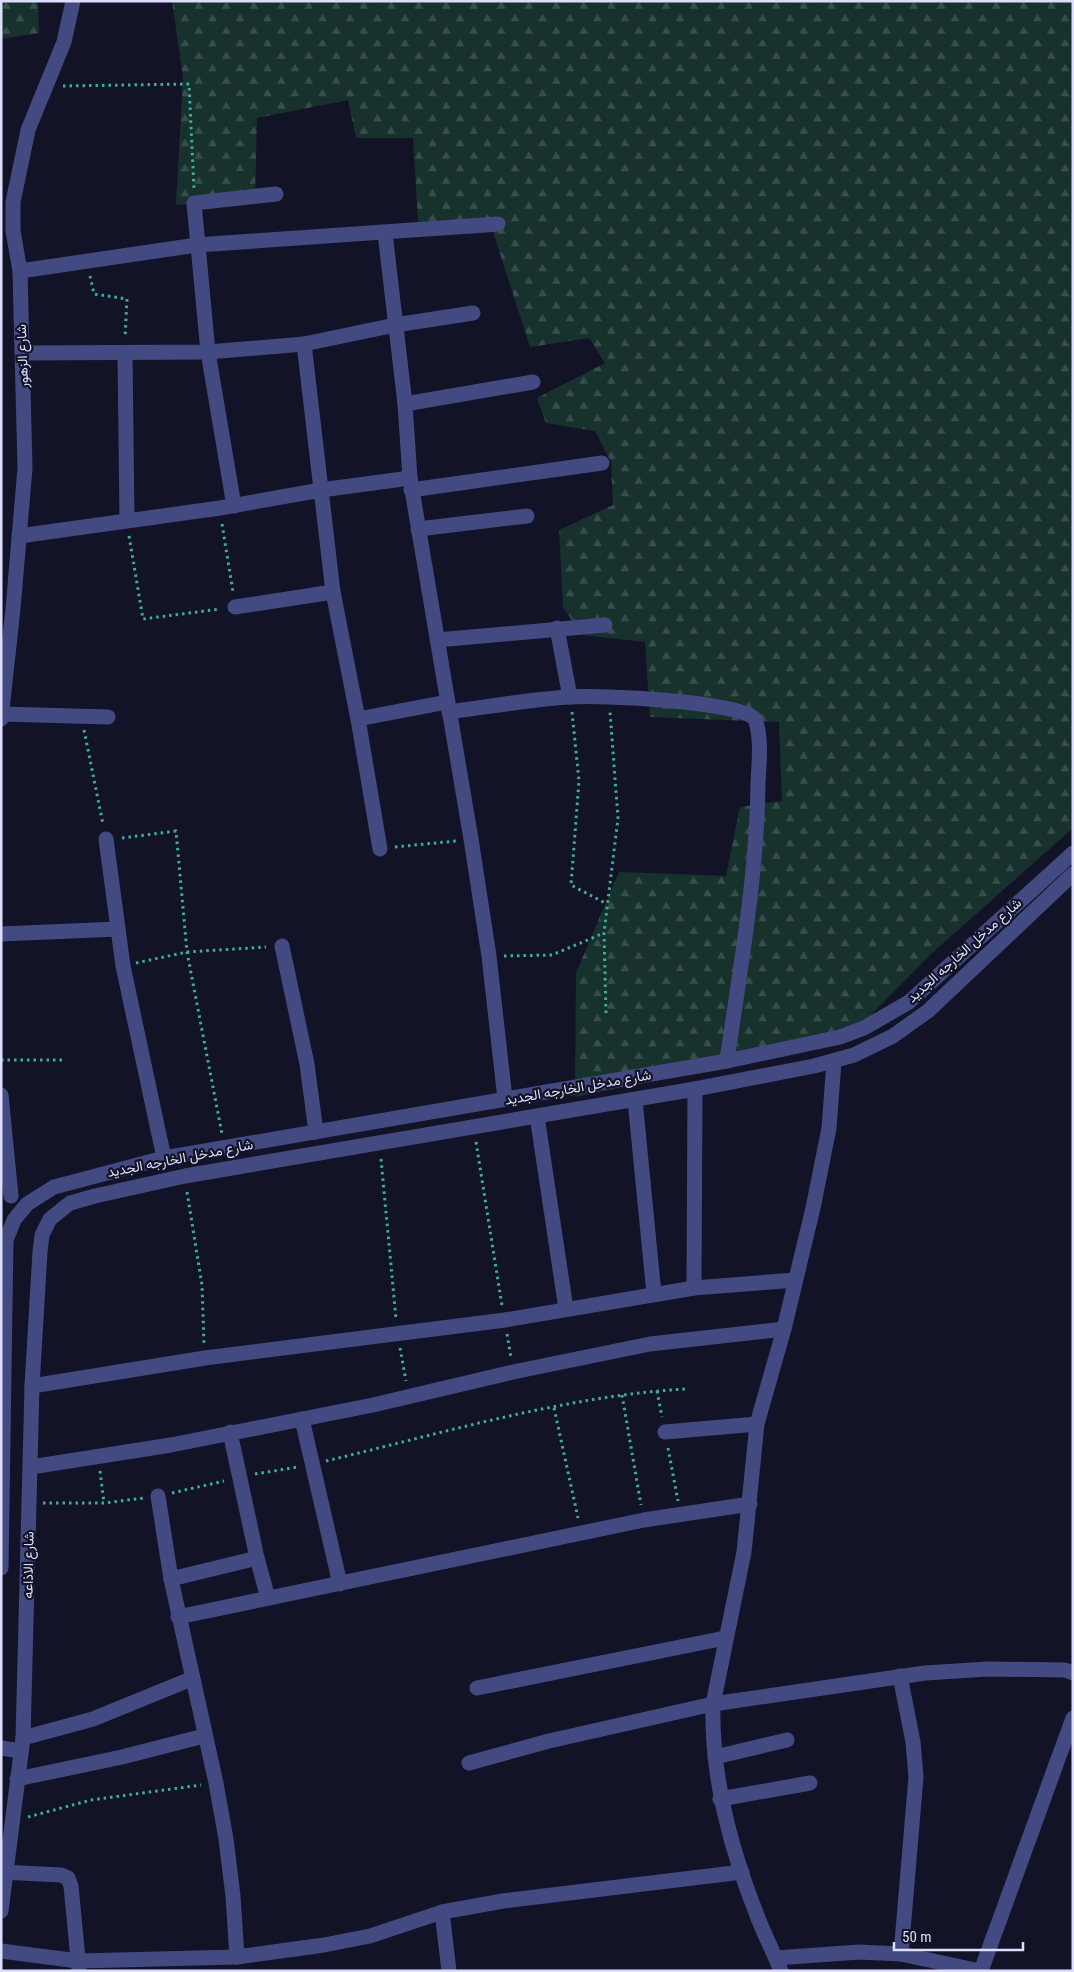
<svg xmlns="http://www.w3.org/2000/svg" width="1074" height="1972" font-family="'Roboto Condensed',Vazirmatn,sans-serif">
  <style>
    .forest { fill: url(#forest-firs) }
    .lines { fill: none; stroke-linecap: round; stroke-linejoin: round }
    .path { stroke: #3daf97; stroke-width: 3; stroke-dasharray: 2.5 4; stroke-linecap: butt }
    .minor { stroke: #434a82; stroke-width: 15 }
    .labels { text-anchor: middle; stroke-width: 4.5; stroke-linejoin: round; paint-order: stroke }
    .street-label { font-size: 14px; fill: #dddefb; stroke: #131328 }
  </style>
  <defs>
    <pattern id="forest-firs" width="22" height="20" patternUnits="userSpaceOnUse" patternTransform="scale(1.25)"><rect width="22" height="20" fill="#17312c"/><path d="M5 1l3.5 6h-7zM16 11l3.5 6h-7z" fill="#384e4c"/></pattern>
  </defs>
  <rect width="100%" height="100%" fill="#131328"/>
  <g class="forest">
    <polygon points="1,1 38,1 39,33 1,39"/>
    <polygon points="172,1 1073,1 1073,828 932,953 868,1018 816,1048 575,1097 576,973 619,872 726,876 740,807 782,801 779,722 650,717 645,642 582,635 563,607 559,530 613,505 611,462 595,431 546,423 537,398 605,363 589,338 530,347 493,232 419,237 413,138 356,138 348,100 257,118 255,198 176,205 183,77"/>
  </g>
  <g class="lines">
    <g class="path">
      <polyline points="63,86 189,84 194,189"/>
      <polyline points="90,276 94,294 127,299 125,338"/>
      <polyline points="222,524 233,592"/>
      <polyline points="129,536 143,619 220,609"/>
      <polyline points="572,712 579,781 571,885 607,904"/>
      <polyline points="84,730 103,824"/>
      <polyline points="122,838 176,831 187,952 222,1134"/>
      <polyline points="395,847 456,841"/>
      <polyline points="504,956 552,955 604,933"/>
      <polyline points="136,963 187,952 266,947"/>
      <polyline points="606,1013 604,933 618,818 610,712"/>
      <polyline points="1,1060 62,1060"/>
      <polyline points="476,1142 502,1306"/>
      <polyline points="381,1159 396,1319"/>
      <polyline points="187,1192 202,1285 204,1344"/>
      <polyline points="507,1334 511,1358"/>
      <polyline points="400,1348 406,1381"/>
      <polyline points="657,1391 662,1417"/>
      <polyline points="622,1395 641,1505"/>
      <polyline points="554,1408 578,1518"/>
      <polyline points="668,1448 678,1501"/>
      <path d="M326 1461C443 1433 565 1396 685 1389"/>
      <polyline points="100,1471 104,1503"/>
      <polyline points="255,1474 298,1467"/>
      <polyline points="172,1493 224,1481"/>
      <polyline points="43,1503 104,1503 144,1498"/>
      <polyline points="28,1817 91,1800 201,1785"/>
    </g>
    <g class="minor">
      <polyline points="385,233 405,404 410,478 471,839 489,956 505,1099"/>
      <polyline points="20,271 197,245 498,224"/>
      <polyline points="304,344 333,592 358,719 380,849"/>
      <polyline points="23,353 208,352 304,344 395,325 473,313"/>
      <polyline points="125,353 127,520"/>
      <polyline points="405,404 533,382"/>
      <polyline points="411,490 602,463"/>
      <polyline points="234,506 208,352 194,203 276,194"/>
      <polyline points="418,529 527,516"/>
      <polyline points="19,536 220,508 321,490 410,478"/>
      <polyline points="235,607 333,592"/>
      <polyline points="557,628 570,697"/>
      <polyline points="437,640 605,625"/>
      <path d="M449 712C489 707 530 699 570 697 599 695 739 701 755 719 762 738 759 763 758 783 757 876 740 969 727 1061"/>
      <polyline points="2,714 108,717"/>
      <polyline points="1,719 13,609 25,468 20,271 13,231 13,202 28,130 64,42 73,1"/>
      <polyline points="358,719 447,702"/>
      <polyline points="106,839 123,966 164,1158"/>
      <polyline points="1,934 118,929"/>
      <polyline points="282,946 307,1064 316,1132"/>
      <polyline points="1,1095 11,1196"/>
      <polyline points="635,1100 654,1294"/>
      <polyline points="537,1116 566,1309"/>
      <polyline points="694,1288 695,1089"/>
      <polyline points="32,1386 205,1358 505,1320 694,1288 795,1280"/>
      <polyline points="302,1419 340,1584"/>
      <polyline points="230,1432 257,1558 268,1598"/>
      <polyline points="665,1432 757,1424"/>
      <polyline points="31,1467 171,1445 373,1405 513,1372 650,1344 784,1329"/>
      <polyline points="158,1496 171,1579 216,1783 226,1839 233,1896 237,1957"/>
      <polyline points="1,1568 6,1240 14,1220 27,1204 54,1187 164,1158 727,1061 840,1037 864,1028 909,1002 1073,853"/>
      <polyline points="171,1579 257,1558"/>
      <polyline points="178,1617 644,1520 750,1504"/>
      <polyline points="900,1676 913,1742 916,1777 901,1954"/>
      <polyline points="477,1688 725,1638"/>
      <polyline points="23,1738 93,1719 191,1679"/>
      <polyline points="1,1748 21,1751"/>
      <polyline points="715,1757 787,1740"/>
      <polyline points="469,1763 549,1741 713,1704 925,1673 988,1669 1065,1670 1073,1673"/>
      <polyline points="17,1779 122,1757 204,1736"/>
      <polyline points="720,1799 810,1783"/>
      <polyline points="1,1872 61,1875 68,1878 71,1886 79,1969"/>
      <polyline points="1,1911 23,1738 32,1386 40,1252 42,1235 50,1219 70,1203 95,1196 185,1176 695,1089 814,1066 854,1055 893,1036 928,1011 1073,874"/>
      <polyline points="442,1912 449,1971"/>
      <polyline points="1,1951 78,1961 237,1957 324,1945 370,1936 442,1912 503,1901 742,1872"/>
      <polyline points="776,1958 859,1952 901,1954 980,1971"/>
      <path d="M781 1971C774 1953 765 1936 758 1918 731 1850 711 1778 713 1704L744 1552 757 1424 784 1329 813 1208 829 1128 834 1062"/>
      <polyline points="981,1971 1073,1718"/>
    </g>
  </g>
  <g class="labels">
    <g class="street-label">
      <text transform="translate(22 356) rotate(-92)" y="5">شارع الزهور</text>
      <text transform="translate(964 950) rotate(-42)" y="5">شارع مدخل الخارجه الجديد</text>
      <text transform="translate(578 1087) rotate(-10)" y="5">شارع مدخل الخارجه الجديد</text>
      <text transform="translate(180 1158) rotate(-11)" y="5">شارع مدخل الخارجه الجديد</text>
      <text transform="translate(28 1565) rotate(-89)" y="5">شارع الاذاعه</text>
    </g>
  </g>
  <rect width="1074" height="1972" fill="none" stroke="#dddefb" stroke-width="5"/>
  <path d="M894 1942v8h129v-8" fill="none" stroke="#dddefb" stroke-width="2.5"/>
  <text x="902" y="1942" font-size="15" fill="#dddefb" stroke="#131328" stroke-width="4" paint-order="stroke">50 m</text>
</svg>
